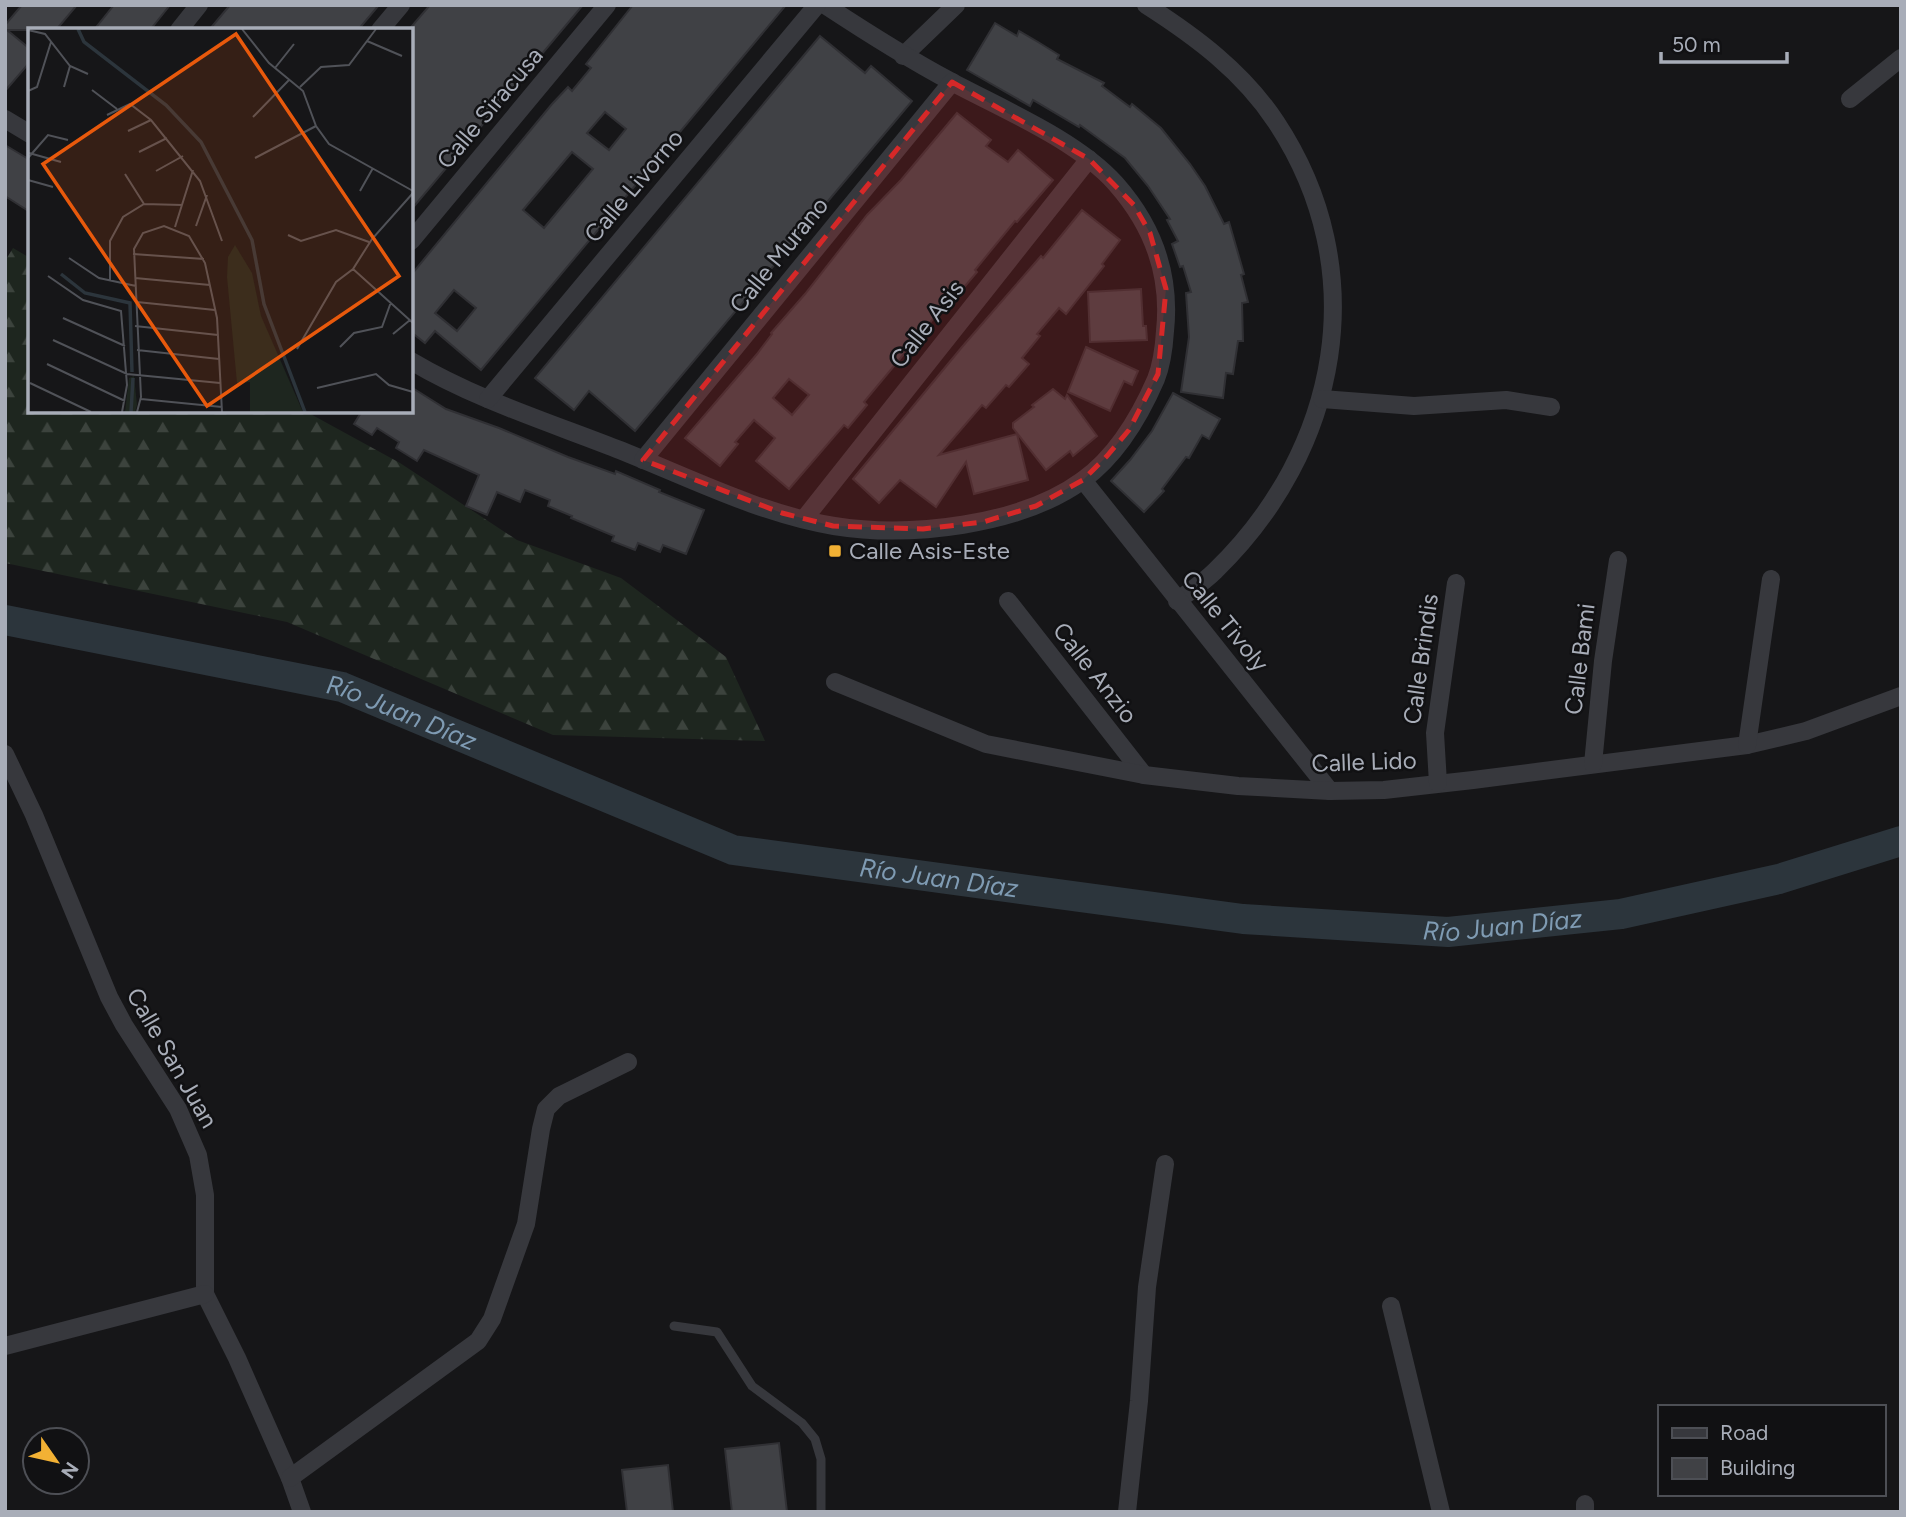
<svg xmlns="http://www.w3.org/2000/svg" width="1906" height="1517" font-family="Figtree,sans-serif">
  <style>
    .forest { fill: url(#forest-firs) }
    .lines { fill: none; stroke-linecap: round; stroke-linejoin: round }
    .river { stroke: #2c353c; stroke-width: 30 }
    .building { fill: #404145; stroke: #303034; stroke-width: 2; fill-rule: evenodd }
    .lane { stroke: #37383d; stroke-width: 9 }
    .street { stroke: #37383d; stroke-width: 18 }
    .marked { fill: #d62828; fill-opacity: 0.2; stroke: #d62828; stroke-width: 5; stroke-dasharray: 14 9; stroke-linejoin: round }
    .poi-dot { fill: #f2b134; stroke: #111113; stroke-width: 2.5 }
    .labels { text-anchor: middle; stroke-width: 5; stroke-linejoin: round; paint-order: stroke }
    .street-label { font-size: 24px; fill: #a8adb8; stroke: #111113 }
    .poi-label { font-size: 24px; fill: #a8adb8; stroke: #111113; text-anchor: start }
    .water-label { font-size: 26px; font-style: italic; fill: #7f9bb3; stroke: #111113 }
    .inset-river { fill: none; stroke: #2c353c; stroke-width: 3.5 }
    .inset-road { fill: none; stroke: #505258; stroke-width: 2 }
    .view { fill: #e8590c; fill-opacity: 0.15; stroke: #e8590c; stroke-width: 3.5 }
    .inset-edge { fill: none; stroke: #a8adb8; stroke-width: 3.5 }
  </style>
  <defs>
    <pattern id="forest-firs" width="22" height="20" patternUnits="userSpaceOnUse" patternTransform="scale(1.75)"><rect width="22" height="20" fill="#1e261f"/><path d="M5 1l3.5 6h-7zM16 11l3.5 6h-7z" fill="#3c433d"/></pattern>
  </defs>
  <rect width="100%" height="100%" fill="#161618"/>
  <polygon class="forest" points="13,248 30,258 30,411 305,411 400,463 517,540 621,578 726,657 765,741 553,735 287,622 5,563 5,261"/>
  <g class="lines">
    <path class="river" id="s1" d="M5 620 342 687 733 850 1243 919 1448 932 1621 914 1779 879 1901 841"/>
  </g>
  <g class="building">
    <polygon points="22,5 77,5 56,30 7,30 30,49 30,62 5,91 5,25"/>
    <polygon points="114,5 170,5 150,30 94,30"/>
    <polygon points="230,5 379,5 358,30 209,30"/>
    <polygon points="430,5 583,5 411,210 411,27"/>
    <path d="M633 5H786L481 370 435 331 425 343 411 332V275L552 104 568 87 572 91 591 68 586 64ZM605 112 626 129 609 150 587 133ZM572 152 593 169 544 228 523 210ZM454 290 476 308 457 331 435 313Z"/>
    <polygon points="995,23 1017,36 1019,31 1038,42 1059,55 1057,59 1104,83 1102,86 1130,107 1132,104 1161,128 1190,164 1205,186 1224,224 1229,222 1244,274 1241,275 1248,302 1242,303 1243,341 1238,341 1233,374 1226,373 1223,398 1181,392 1189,337 1186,293 1191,292 1183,266 1180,267 1172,244 1178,241 1167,220 1170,219 1148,186 1125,158 1080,125 1079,127 1033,100 1030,106 967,70"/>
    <polygon points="820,36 865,73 871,66 912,101 635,431 589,391 574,410 535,378"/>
    <path d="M957 113 991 140 986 146 1008 162 1018 150 1053 180 1017 222 1015 221 975 270 977 272 961 291 958 289 864 402 867 405 848 428 844 425 789 489 756 461 775 438 754 420 735 442 738 444 720 466 685 438 757 354 772 334 771 333 805 294 867 215 901 180ZM789 379 809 395 792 415 773 398Z"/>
    <polygon points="5,145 30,160 30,212 5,196"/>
    <polygon points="1082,210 1120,240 1102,264 1104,266 1066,314 1059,308 1037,334 1040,336 1022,358 1029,364 1009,387 1006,385 986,408 982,405 939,455 1017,434 1028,480 974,494 966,462 936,507 900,480 879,503 853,479 962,347 1041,256 1043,258"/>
    <polygon points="1141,289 1143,326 1146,326 1147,340 1090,342 1088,292"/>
    <polygon points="1086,347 1138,371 1132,385 1124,381 1110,411 1068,392"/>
    <polygon points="411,387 446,409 499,428 568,457 615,474 616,471 660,490 659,492 704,510 686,554 663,545 660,552 638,543 635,550 612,541 614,536 571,518 572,516 548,506 550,500 525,490 520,502 497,492 487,515 466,506 479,475 424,450 417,461 396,448 399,442 377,428 372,435 354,424 362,411 411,411"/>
    <polygon points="1053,389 1065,399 1067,395 1097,436 1073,456 1070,451 1046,470 1013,428 1013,423 1034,407 1032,405"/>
    <polygon points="1173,393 1220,419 1209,439 1202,435 1189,458 1186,457 1162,489 1164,491 1144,512 1111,481 1130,460 1152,431"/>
    <polygon points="779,1443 787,1512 732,1512 725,1449"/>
    <polygon points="668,1465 673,1512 627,1512 622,1470"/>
  </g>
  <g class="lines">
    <polyline class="lane" points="674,1326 717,1332 752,1386 802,1423 815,1439 821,1459 821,1512"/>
    <g class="street">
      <path d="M1146 5C1196 37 1243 72 1276 122 1374 270 1340 450 1215 571 1204 582 1190 591 1177 601"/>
      <polyline points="179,30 199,5"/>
      <polyline points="380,30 401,5"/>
      <polyline points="903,56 956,5"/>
      <polyline points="1850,99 1901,58"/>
      <polyline points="5,119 30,134"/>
      <polyline points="411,241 607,5"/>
      <path d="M411 361C475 399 548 422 617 449 686 476 760 514 834 526 909 538 1020 526 1083 480 1116 456 1140 416 1156 379 1162 364 1164 347 1165 331 1171 275 1153 226 1116 184 1077 140 1002 109 950 81 907 58 866 32 825 5"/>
      <polyline points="488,399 817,5"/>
      <polyline points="1322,399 1414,406 1506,400 1551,407"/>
      <polyline points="643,460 952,82"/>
      <polyline points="1083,480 1330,791"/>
      <polyline points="804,519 1089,159"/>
      <polyline points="1008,601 1144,775"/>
      <polyline points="835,682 986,744 1144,775 1238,786 1330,791 1384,790 1473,780 1747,745 1806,731 1901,696"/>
      <polyline points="1747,745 1771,579"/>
      <polyline points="5,754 34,815 109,997 124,1025 178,1109 198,1155 205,1195 205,1294 237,1358 290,1478 302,1512"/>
      <polyline points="1593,764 1603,661 1618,560"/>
      <polyline points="1438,783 1435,733 1456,583"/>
      <polyline points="1391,1306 1441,1512"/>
      <polyline points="5,1346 205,1294"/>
      <polyline points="290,1478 478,1341 492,1319 526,1224 541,1129 546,1109 559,1096 628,1062"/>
      <polyline points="1585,1504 1585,1512"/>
      <polyline points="1127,1512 1139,1401 1147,1287 1165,1164"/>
    </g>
  </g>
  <path class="marked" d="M952 82 1089 159 1134 205 1150 233 1166 289 1158 374 1129 430 1107 456 1083 480 1036 506 983 522 923 529 833 526 782 513 643 460Z"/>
  <rect class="poi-dot" x="828" y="544" width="14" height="14" rx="3.5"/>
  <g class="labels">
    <g class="street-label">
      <text transform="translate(490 108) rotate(-50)" y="8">Calle Siracusa</text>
      <text transform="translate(634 186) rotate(-50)" y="8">Calle Livorno</text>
      <text transform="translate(779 255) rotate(-51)" y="8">Calle Murano</text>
      <text transform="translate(927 324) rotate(-52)" y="8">Calle Asis</text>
      <text transform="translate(1225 621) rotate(51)" y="8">Calle Tivoly</text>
      <text transform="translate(1421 659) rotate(-82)" y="8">Calle Brindis</text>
      <text transform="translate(1580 659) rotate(-83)" y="8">Calle Bami</text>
      <text transform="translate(1095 673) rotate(52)" y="8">Calle Anzio</text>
      <text transform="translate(1364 762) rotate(-2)" y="8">Calle Lido</text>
      <text transform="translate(172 1058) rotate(60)" y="8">Calle San Juan</text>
    </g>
    <g class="poi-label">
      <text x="849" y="559">Calle Asis-Este</text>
    </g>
    <g class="water-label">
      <text dy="9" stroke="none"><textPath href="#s1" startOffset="408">Río Juan Díaz</textPath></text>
      <text dy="9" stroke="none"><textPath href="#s1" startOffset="975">Río Juan Díaz</textPath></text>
      <text dy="9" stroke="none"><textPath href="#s1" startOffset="1542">Río Juan Díaz</textPath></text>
    </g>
  </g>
  <g transform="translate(28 28)">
    <rect width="385" height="385" fill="#161618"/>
    <path d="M207 217 224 245 233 288 275 384H222V354L209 355 199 249 200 229Z" fill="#1e261f"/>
    <path d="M106 348 109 377 107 384H97L101 350Z" fill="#1e261f"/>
    <path class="inset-river" d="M50 1 56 14 138 77 173 114 224 212 236 276 277 384M33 246 57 265 102 275 104 344M103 384 105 350"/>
    <path class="inset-road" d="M214 1 241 35 275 63 288 98 301 116 385 163M0 2 17 6 42 38 60 46M339 13 374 28M247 40 266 16M36 59 42 38M272 59 293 39 321 37 348 1M64 62 89 81M0 63 9 59 23 14M79 87 102 76 123 92 172 153 194 213M225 89 261 52M100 103 123 92M111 124 139 110M1 125 33 134M0 130 20 107 40 112M227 130 288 98M128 143 155 128M97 146 116 176M0 152 25 159M332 163 345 140M168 198 179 167M147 199 165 142M260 207 273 213 308 202 341 214M105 226 176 231M41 230 71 250 108 258M325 241 385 295M20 248 55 272 93 283 99 357 94 384M107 250 182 257M82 253V213L95 189 116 176 154 177M109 274 187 282M35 290 97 318M107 298 190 307M365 306 382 292M25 312 99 346 192 355M312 319 326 305 354 299 363 274M269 321 308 254 325 241 344 211 385 165M109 322 191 331M19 336 97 373M2 355 63 384M289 360 348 346 361 357 385 364M113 371 194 379M109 384 113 369 106 221 115 205 136 198 161 208 177 235 189 290 194 384"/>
    <path class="view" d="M208 6 371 248 179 378 15 136Z"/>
    <rect width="385" height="385" class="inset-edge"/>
  </g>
  <rect width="1906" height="1517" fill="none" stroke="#a8adb8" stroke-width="14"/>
  <rect x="1658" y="1405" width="228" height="91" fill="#111113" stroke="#4d4f55" stroke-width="2"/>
  <rect x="1672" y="1428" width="35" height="10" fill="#37383d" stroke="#4d4f55" stroke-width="2"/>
  <text x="1720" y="1440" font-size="21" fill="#a8adb8">Road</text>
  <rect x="1672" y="1458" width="35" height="21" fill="#404145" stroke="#4d4f55" stroke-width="2"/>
  <text x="1720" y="1475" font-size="21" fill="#a8adb8">Building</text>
  <g transform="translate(56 1461) rotate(124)"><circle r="33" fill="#111113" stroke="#4d4f55" stroke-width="2"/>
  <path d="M0-5L12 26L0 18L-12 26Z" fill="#f2b134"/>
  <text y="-10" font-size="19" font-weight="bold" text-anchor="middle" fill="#a8adb8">N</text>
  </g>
  <path d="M1661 52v10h126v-10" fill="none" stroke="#a8adb8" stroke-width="3.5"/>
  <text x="1672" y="52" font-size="21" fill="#a8adb8" stroke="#111113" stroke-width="5" paint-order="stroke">50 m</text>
</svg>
